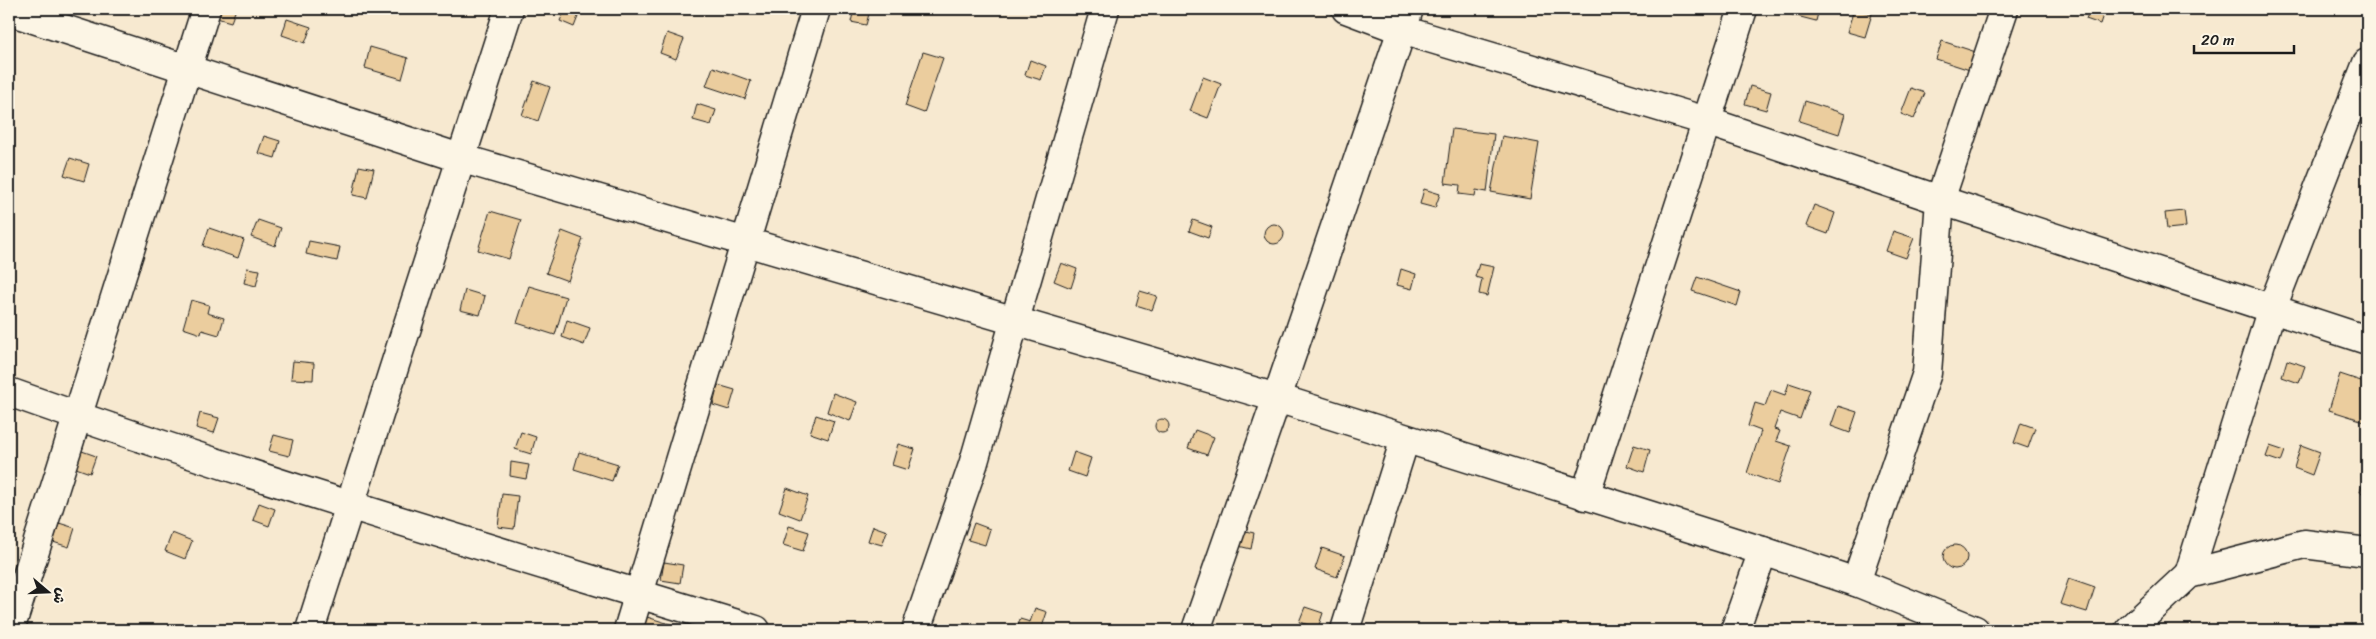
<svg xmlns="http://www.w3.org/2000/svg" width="2376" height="639" font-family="Sriracha,'Playpen Sans Arabic',sans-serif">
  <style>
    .building { fill: #ebcd9e; stroke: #1c1c1c }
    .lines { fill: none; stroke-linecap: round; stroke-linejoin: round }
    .street-casing { stroke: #1c1c1c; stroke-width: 31 }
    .street { stroke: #fcf5e5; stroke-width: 28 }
  </style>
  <rect width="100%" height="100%" fill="#f7e9d0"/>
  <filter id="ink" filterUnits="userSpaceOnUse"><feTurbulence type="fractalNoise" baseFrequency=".02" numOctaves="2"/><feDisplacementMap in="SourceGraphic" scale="10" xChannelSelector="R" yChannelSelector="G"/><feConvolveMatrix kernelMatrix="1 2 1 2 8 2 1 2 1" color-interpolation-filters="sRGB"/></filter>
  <g filter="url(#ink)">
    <g class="building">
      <polygon points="216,9 236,9 231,22 213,17"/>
      <polygon points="565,9 581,9 574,27 560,21"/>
      <polygon points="854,9 870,10 866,25 851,22"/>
      <polygon points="1777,9 1819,9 1816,21 1777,11"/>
      <polygon points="1854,9 1872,14 1865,37 1847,32"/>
      <polygon points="2090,9 2105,9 2100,24 2086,19"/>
      <polygon points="287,19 311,27 305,43 282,35"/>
      <polygon points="667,33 684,39 676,59 660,53"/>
      <polygon points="1942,41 1982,54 1976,72 1936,59"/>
      <polygon points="370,47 408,58 402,79 365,68"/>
      <polygon points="923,52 943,58 924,113 905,106"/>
      <polygon points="1030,60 1046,66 1041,80 1025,75"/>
      <polygon points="713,67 751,81 745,99 706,86"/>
      <polygon points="1203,77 1221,84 1208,118 1190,111"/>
      <polygon points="534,81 550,87 538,121 522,115"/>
      <polygon points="1750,86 1771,92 1766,110 1745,104"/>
      <polygon points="1911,88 1925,93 1914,119 1901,114"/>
      <polygon points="1805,101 1845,114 1839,134 1799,121"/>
      <polygon points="697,104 716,110 711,125 693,120"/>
      <polygon points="1452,129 1494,134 1487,192 1476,190 1475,196 1459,194 1460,185 1445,183"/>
      <polygon points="264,136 280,141 275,158 258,153"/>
      <polygon points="1502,136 1539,143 1530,199 1491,192"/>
      <polygon points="70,158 89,164 84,181 64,175"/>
      <polygon points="359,166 374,169 367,198 353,195"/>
      <polygon points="1424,189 1440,194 1435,208 1420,204"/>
      <polygon points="1814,205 1835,213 1828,234 1806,226"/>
      <polygon points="490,211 521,220 509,259 478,250"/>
      <polygon points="2184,211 2186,227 2167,229 2165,213"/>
      <polygon points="258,220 281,228 275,246 251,237"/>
      <polygon points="1193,220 1212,227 1208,238 1189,231"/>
      <circle cx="1274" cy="234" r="10"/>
      <polygon points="209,228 244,240 238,258 203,246"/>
      <polygon points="562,231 583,239 568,281 546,273"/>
      <polygon points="1893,231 1914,238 1906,258 1886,251"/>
      <polygon points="309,241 340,247 337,261 306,254"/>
      <polygon points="1061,263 1077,269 1071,288 1054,281"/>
      <polygon points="1479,264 1494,267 1487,296 1479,294 1482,279 1475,277"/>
      <polygon points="247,268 260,270 256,286 244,283"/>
      <polygon points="1401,269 1416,274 1412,289 1397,285"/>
      <polygon points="1697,277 1741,292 1737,306 1692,291"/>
      <polygon points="529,286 566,297 555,335 517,323"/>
      <polygon points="465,290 485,296 480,315 460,310"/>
      <polygon points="1140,291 1157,296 1152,310 1136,305"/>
      <polygon points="191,300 209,305 207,313 224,318 219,335 202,330 201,334 183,328"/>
      <polygon points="567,320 590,328 584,345 562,337"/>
      <polygon points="2287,360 2305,366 2299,383 2282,377"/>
      <polygon points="293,361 314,363 313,380 291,379"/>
      <polygon points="2340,374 2367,383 2367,411 2364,421 2329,410"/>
      <polygon points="1789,383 1810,390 1800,419 1780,412 1774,429 1780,431 1776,441 1791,446 1778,484 1747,473 1761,431 1748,426 1755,403 1765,406 1771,390 1785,395"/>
      <polygon points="718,385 735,390 729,410 713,405"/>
      <polygon points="833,393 857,402 850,421 827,412"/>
      <polygon points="1838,406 1857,412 1850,433 1831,426"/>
      <polygon points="200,413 219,418 214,433 196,428"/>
      <polygon points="816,415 834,421 828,439 810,433"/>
      <circle cx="1162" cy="426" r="7"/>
      <polygon points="2021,423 2035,428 2028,448 2014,443"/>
      <polygon points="1195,430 1214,437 1207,455 1188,448"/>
      <polygon points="521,432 536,437 531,454 515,449"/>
      <polygon points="274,435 293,440 289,456 269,451"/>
      <polygon points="898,444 915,449 908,470 892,465"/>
      <polygon points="1634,445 1650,450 1644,472 1627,466"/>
      <polygon points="2301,445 2320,452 2312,475 2294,468"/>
      <polygon points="2270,446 2285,451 2281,462 2266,457"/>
      <polygon points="79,450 96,456 90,473 73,467"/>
      <polygon points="579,452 618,464 612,481 574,469"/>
      <polygon points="1074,452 1091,458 1085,477 1068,471"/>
      <polygon points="511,462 529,465 526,479 510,476"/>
      <polygon points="2365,476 2367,476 2367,495 2360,492"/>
      <polygon points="787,488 808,496 800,519 779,511"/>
      <polygon points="502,494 518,496 514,529 498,527"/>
      <polygon points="259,503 275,509 269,526 253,520"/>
      <polygon points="59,523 75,528 69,547 53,542"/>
      <polygon points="974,523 990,529 985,545 968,540"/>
      <polygon points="789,526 809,532 803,551 783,545"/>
      <polygon points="873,526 887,531 882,545 868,541"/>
      <polygon points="1237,529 1254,533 1251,549 1234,545"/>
      <polygon points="172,533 192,541 185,559 165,551"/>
      <circle cx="1955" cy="557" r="12"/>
      <polygon points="1322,548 1345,556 1337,577 1315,569"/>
      <polygon points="664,562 683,565 680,583 661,580"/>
      <polygon points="2069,578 2095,587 2087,612 2060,604"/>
      <polygon points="1305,607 1323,613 1318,628 1299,622"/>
      <polygon points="1035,608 1047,612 1041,630 1017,630 1020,619 1030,622"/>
      <polygon points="647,617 689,630 643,630"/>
    </g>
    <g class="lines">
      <defs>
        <g id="street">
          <polyline points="1346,9 1402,30 1706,121 1940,200 2367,340"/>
          <polyline points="9,11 460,158 1277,398 1763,551 1856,582 1975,630"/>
          <path d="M9 392C255 480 507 553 756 630"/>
          <polyline points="1585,496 1743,9"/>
          <polyline points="2189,574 2272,308 2367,63"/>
          <polyline points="1856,582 1927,373 1940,200 2004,9"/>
          <polyline points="10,630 206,9"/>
          <polyline points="310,630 509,9"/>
          <polyline points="628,630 816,9"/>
          <polyline points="916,630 973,465 1105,9"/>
          <polyline points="1196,630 1277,398 1409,9"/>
          <polyline points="1345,630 1405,439"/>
          <polyline points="1735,630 1763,551"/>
          <polyline points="2129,630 2189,574 2304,544 2367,552"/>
        </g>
      </defs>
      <use href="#street" class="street-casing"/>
      <use href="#street" class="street"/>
    </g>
  </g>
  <rect width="2376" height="639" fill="none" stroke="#fcf5e5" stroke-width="30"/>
  <rect x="15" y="15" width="2346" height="609" fill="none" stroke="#1c1c1c" stroke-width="2" filter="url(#ink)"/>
  <g transform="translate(48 592) rotate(109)" stroke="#fcf5e5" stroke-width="4" paint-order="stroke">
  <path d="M0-4L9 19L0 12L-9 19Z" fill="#1c1c1c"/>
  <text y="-8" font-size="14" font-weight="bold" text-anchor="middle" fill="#1c1c1c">ش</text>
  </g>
  <path d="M2194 45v8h100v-8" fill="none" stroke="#1c1c1c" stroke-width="2.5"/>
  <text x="2201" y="45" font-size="15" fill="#1c1c1c" stroke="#fcf5e5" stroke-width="4" paint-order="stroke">20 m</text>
</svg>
